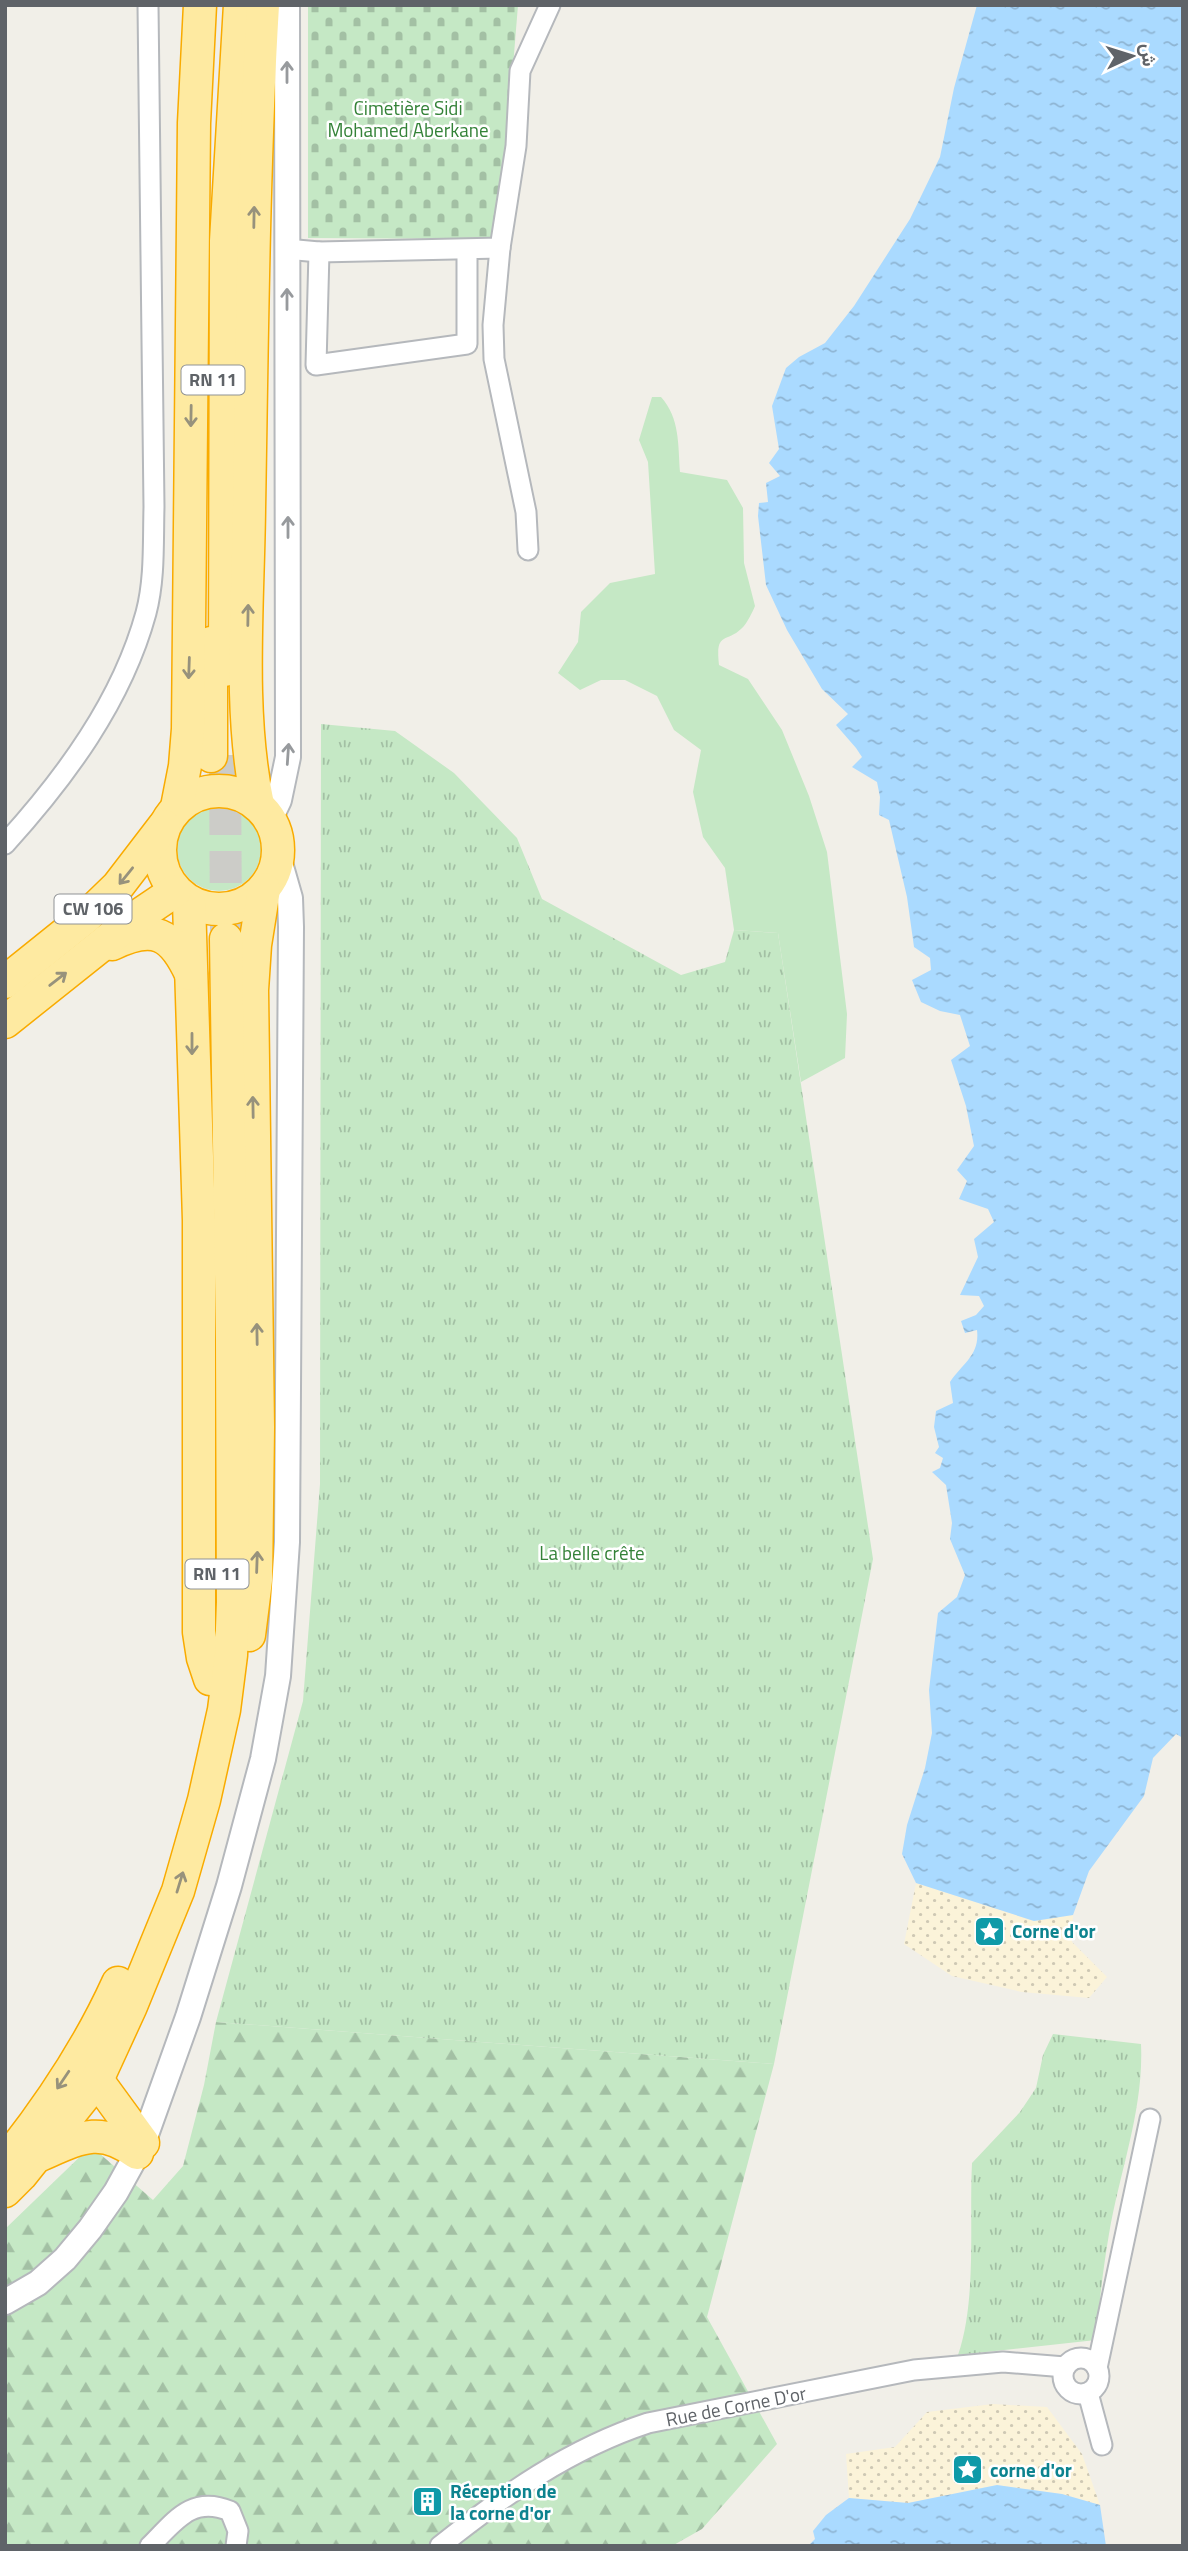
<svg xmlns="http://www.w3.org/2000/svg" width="1188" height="2551" font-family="'Titillium Web',Vazirmatn,sans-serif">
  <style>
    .green { fill: #c5e8c5 }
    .forest { fill: url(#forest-firs) }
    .sand { fill: url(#sand-dots) }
    .cemetery { fill: url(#cemetery-stones) }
    .park { fill: url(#park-tufts) }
    .water { fill: url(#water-ripples) }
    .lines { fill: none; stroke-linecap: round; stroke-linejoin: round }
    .trunk-tunnel { stroke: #ccccc8; stroke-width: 32; stroke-dasharray: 32 16; stroke-linecap: butt }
    .minor-casing { stroke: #b5b8bc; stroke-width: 23 }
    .tertiary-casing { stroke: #b5b8bc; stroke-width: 28 }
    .trunk-casing { stroke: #f9ab00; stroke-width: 35 }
    .minor { stroke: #fff; stroke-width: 19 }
    .tertiary { stroke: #fff; stroke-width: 24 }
    .trunk { stroke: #feeaa1; stroke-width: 32 }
    .oneway { stroke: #979a9d }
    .oneway2 { stroke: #97927c }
    .labels { text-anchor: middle; stroke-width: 5; stroke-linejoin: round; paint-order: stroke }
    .shield { fill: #fff; stroke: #8f9295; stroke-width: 2 }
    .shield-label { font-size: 18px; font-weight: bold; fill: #5f6368 }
    .park-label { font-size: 19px; fill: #348238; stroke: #fff }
    .culture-label { font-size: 19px; font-weight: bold; fill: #0d838f; stroke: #fff; text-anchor: start }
    .street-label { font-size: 19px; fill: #5f6368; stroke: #fff }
  </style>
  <defs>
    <pattern id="forest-firs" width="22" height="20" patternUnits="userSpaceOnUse" patternTransform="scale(1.75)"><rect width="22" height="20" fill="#c5e8c5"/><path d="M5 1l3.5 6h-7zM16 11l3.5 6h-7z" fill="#a3c0a4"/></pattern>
    <pattern id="sand-dots" width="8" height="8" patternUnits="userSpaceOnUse" patternTransform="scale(1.75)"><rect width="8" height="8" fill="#fbf3d9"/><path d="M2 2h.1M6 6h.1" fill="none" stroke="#cec8b4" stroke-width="1.8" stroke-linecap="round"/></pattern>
    <pattern id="cemetery-stones" width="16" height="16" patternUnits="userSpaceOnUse" patternTransform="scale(1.75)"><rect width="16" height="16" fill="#c5e8c5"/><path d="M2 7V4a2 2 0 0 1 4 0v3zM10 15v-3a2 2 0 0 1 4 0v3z" fill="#a3c0a4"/></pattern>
    <pattern id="park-tufts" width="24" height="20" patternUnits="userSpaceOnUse" patternTransform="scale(1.75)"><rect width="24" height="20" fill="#c5e8c5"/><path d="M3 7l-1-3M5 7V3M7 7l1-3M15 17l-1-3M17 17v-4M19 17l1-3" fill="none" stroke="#a3c0a4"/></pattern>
    <pattern id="water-ripples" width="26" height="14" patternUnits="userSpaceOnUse" patternTransform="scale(1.75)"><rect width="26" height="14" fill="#aadaff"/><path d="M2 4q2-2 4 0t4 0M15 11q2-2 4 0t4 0" fill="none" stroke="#8eb4d2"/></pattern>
  </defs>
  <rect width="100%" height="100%" fill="#f1efe8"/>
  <g class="green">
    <path d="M652 397H661C680 418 678 445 680 472L727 480 743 508 744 563 755 606C752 613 748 621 744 626 727 645 715 629 719 665L748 679 782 730 809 796 827 852 847 1014 845 1058 801 1082 778 933 734 930 725 868 703 837 693 792 701 750 674 730 657 696 625 680H601L580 690 558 673 578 642 581 612 610 583 655 574 648 462 639 440Z"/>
    <circle cx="219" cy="849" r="42"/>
  </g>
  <polygon class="forest" points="216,2022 774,2064 707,2317 777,2444 702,2529 672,2546 5,2546 5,2229 91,2146 153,2200 183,2166 204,2085"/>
  <g class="sand">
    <polygon points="916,1883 1034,1921 1073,1915 1072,1942 1107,1977 1089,1998 1022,1992 952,1976 904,1944"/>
    <polygon points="993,2404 1047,2407 1082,2454 1100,2505 1062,2494 997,2485 908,2503 849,2498 846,2454 895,2447 927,2412"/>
  </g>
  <polygon class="cemetery" points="308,5 518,5 499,239 308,238"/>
  <g class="park">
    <polygon points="321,724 395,731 454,773 517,838 542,899 681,975 725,962 734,930 778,933 873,1559 774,2064 216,2022 303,1701 320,1484"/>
    <path d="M1053 2034 1141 2044C1144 2109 1120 2170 1109 2234 1103 2269 1099 2304 1096 2340L958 2355C977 2300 969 2223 972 2163L1020 2112 1036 2088 1043 2055Z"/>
  </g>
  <g class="water">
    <path d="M977 5H1183V1738L1176 1734 1153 1758 1144 1796 1089 1871 1073 1915 1034 1921 916 1883 902 1854 907 1825 925 1768 932 1733 929 1690 938 1613 957 1597 965 1575 950 1539 952 1523 946 1485 932 1472 940 1468 943 1458 935 1453 939 1447 934 1427 936 1411 953 1403 950 1382C963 1363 980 1355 977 1330L965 1333 961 1321 976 1315 984 1306 979 1296 960 1295 978 1257 974 1239 994 1222 988 1209 959 1199 967 1181 957 1170 974 1146 966 1106 951 1060 970 1046 960 1015 940 1011 921 1002 912 980 931 970 930 958 914 947 907 897 889 820 879 815 880 797 877 782 852 767 862 757 856 748 836 725 848 714 822 689 787 630 766 585 758 516 759 503 768 502 766 483 780 476 769 463 779 449 772 406 786 368 799 357 825 343 854 306 910 219 940 157 954 88Z"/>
    <polygon points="997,2485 1062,2494 1100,2505 1106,2546 808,2546 815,2539 813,2531 826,2515 849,2498 908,2503"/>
  </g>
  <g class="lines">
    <polyline class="trunk-tunnel" points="225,755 226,939"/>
    <defs>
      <g id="minor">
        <polyline points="500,248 493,325 494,359 526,512 528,550"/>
        <polyline points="286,249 319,252 500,248 516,146 520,71 550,5"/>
        <polyline points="319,252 316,365 467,344 467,250"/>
        <path d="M5 844C65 778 122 701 146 613 155 579 153 542 154 507L148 5"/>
        <circle cx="1081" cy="2376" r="18"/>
        <polyline points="1097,2368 1150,2119"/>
        <polyline points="1088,2393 1102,2445"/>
        <path d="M150 2546C175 2521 192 2495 230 2511L238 2531 236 2546"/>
        <path d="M440 2546C504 2495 569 2449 648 2423L914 2370 1003 2362 1065 2367"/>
      </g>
      <g id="tertiary">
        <polyline points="270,819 279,800 288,757 287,5"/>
        <polyline points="5,2302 38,2283 65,2259 90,2229 116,2192 143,2143 188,2017 229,1886 263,1759 278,1676 287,1542 291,927 290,898 278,856"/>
      </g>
      <g id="trunk">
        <polyline points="225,670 226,241 240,5"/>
        <polyline points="211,756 211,643"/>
        <circle cx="219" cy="850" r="59"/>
        <path d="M258 805C238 713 248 604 249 509 252 341 253 173 263 5"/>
        <polyline points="177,807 185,766 188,729 194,123 200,5"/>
        <polyline points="189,902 199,1220 199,1632 203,1658 210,1679"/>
        <path d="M112 944C154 924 172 933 191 974"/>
        <polyline points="5,982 86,917 118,886 164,826"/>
        <polyline points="5,1022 138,916 175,891"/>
        <polyline points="249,1635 256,1580 258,1427 252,990 255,945 264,889"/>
        <polyline points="97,2062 97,2080 143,2143"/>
        <path d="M40 2155C79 2138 100 2125 137 2153"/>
        <path d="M5 2162C49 2107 89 2047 118 1983"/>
        <polyline points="5,2191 21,2175 97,2080 131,2006 178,1891 204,1800 224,1710 231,1655 233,1602 232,1341 226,939"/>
      </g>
    </defs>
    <use href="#minor" class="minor-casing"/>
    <use href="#tertiary" class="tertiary-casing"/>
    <use href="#trunk" class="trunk-casing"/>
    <use href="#minor" class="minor"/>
    <use href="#tertiary" class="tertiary"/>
    <use href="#trunk" class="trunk"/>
  </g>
  <defs><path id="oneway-shaft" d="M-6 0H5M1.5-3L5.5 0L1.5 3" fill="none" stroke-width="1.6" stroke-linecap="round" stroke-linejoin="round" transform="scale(1.75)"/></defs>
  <g class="oneway">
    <use href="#oneway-shaft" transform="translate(287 72) rotate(-90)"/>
    <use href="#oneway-shaft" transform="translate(287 299) rotate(-90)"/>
    <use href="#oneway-shaft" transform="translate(288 527) rotate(-90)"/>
    <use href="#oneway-shaft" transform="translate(288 754) rotate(-86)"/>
  </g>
  <g class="oneway2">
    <use href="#oneway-shaft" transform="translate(254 217) rotate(-89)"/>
    <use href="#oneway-shaft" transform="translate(191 416) rotate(91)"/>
    <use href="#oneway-shaft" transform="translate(248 615) rotate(-89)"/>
    <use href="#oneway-shaft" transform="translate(189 668) rotate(92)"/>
    <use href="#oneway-shaft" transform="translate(126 876) rotate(129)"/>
    <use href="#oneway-shaft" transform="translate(58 979) rotate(-38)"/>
    <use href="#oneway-shaft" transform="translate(192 1044) rotate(90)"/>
    <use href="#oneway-shaft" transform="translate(253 1107) rotate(-91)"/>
    <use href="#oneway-shaft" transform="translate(257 1334) rotate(-91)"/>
    <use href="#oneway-shaft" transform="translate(257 1562) rotate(-88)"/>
    <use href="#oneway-shaft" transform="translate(180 1882) rotate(-73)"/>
    <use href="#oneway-shaft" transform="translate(63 2080) rotate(124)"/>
  </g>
  <defs>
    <symbol id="sight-square" viewBox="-11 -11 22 22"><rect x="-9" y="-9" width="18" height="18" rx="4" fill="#0f9aa8" stroke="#fff"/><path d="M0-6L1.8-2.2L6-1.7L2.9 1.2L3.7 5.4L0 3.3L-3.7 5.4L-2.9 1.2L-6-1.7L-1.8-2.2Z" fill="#fff"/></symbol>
    <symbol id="building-square" viewBox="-11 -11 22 22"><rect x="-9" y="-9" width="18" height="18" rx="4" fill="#0f9aa8" stroke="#fff"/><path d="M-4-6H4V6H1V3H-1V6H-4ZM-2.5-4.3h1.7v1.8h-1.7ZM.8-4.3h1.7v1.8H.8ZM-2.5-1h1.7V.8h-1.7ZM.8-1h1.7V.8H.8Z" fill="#fff"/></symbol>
  </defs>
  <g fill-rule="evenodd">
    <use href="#sight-square" x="972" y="1914" width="35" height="35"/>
    <use href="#sight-square" x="950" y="2452" width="35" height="35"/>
    <use href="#building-square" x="410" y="2484" width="35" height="35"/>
  </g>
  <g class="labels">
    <g class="shield">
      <rect x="181.5" y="365.5" width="63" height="29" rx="5"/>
      <rect x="54.5" y="894.5" width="77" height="29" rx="5"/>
      <rect x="185.5" y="1559.5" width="63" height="29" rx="5"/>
    </g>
    <g class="shield-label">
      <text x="213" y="386">RN 11</text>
      <text x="93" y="915">CW 106</text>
      <text x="217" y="1580">RN 11</text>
    </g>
    <g class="park-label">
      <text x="408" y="115">Cimetière Sidi<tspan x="408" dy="22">Mohamed Aberkane</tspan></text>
      <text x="592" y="1560">La belle crête</text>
    </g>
    <g class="culture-label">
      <text x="1012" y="1938">Corne d'or</text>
      <text x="990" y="2477">corne d'or</text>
      <text x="450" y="2498">Réception de<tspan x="450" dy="22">la corne d'or</tspan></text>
    </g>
    <g class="street-label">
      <text transform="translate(736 2406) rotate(-11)" y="7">Rue de Corne D'or</text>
    </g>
  </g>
  <rect width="1188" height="2551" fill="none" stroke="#5f6368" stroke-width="14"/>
  <g transform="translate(1132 56) rotate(86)" stroke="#ffffff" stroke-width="5" paint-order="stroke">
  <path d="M0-5L12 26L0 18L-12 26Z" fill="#5f6368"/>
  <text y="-10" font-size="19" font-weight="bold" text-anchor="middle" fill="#5f6368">ش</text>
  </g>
</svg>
